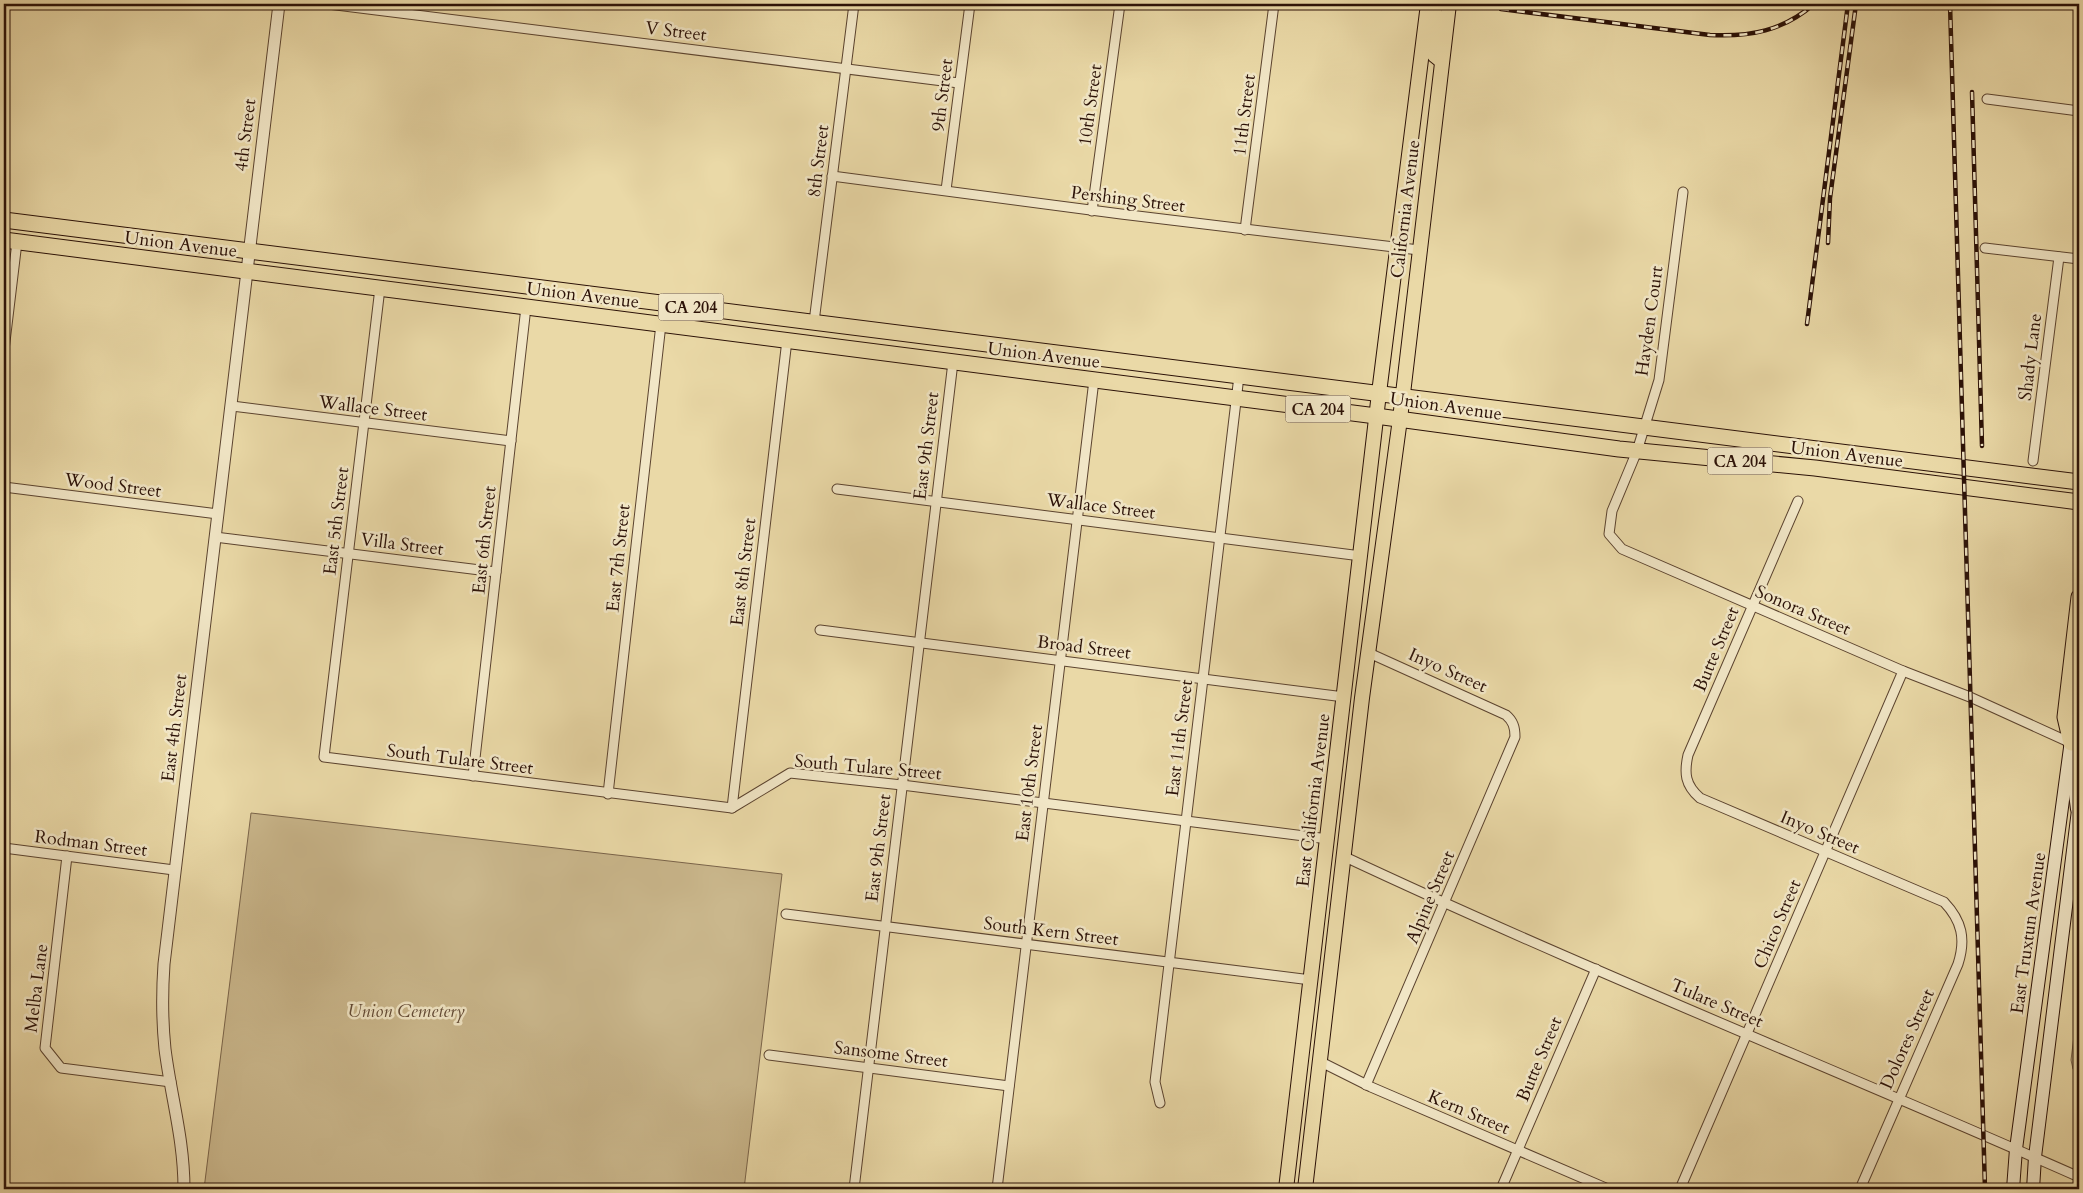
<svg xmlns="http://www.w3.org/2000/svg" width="2083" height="1193" font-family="Cardo,serif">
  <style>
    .green { fill: #cab78c; stroke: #7a644a }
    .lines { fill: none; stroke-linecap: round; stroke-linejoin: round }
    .minor-casing { stroke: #5b432f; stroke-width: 11 }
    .tertiary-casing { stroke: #5b432f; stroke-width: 13 }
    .secondary-casing { stroke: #2b1107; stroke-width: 14 }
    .primary-casing { stroke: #2b1107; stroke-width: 16 }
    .trunk-casing { stroke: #2b1107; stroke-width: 17 }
    .minor { stroke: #f1e6c6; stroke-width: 9 }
    .tertiary { stroke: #f1e6c6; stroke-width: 11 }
    .secondary { stroke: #f1e6c6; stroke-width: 12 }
    .primary { stroke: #ead9a7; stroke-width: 14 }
    .trunk { stroke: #ead9a7; stroke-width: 15 }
    .rail-casing { stroke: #2b1107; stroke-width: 4.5 }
    .rail { stroke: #f1e6c6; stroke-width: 2.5; stroke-dasharray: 8; stroke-linecap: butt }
    .labels { text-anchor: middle; stroke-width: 5; stroke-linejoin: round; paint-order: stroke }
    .shield { fill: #f1e6c6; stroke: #665140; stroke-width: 1 }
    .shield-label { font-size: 16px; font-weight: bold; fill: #2b1107 }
    .street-label { font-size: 18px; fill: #2b1107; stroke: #f1e6c6 }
    .park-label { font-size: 18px; font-style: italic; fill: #634b36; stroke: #f1e6c6 }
  </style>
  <rect width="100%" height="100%" fill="#ead9a7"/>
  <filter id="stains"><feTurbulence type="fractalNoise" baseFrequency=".004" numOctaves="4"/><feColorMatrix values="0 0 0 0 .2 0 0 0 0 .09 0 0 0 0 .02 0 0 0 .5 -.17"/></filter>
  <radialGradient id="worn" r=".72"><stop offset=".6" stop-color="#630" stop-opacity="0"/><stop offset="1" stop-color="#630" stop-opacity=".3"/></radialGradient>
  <g class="green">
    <polygon points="251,813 782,874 744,1189 204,1189"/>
    <polygon points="2079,996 2079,1077 2073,1069 2071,1060"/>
  </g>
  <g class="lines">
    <defs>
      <g id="minor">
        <polyline points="328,4 959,83"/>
        <polyline points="1987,99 2079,111"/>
        <polyline points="832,176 1121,214 1419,250"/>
        <polyline points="946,190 970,4"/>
        <polyline points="1683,192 1659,380 1637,451 1612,511 1609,534 1622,549 1903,671 1970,697 2071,743"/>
        <polyline points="1092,211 1120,4"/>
        <polyline points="1245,230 1274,4"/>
        <polyline points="1985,248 2079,259"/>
        <polyline points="380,288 324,757 732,808 790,773 902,785 1328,839"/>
        <polyline points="814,322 854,4"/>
        <polyline points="4,350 17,242"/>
        <polyline points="232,406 511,441"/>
        <polyline points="2033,461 2059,257"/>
        <polyline points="4,487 218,514"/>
        <polyline points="837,489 1361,556"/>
        <path d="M1798 501 1688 755C1684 773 1685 785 1700 798L1944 902C1962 921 1966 939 1958 964L1860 1189"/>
        <polyline points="215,537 496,572"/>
        <polyline points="820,630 1344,697"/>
        <polyline points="473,776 526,307"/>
        <polyline points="608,794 661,324"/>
        <polyline points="732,808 787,340"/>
        <polyline points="4,848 174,870"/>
        <polyline points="67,856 45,1048 61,1068 171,1082"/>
        <path d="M1343 856C1586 970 1835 1069 2079 1177"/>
        <polyline points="786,914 1311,980"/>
        <polyline points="769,1055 1009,1086"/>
        <polyline points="1319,1061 1371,1087 1608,1189"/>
        <path d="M1366 1085 1515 737C1515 727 1513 721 1506 715L1369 653"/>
        <polyline points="1160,1103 1155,1082 1239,376"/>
        <polyline points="854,1189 953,362"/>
        <polyline points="997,1189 1094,380"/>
        <polyline points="1501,1189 1596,969"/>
        <polyline points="1680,1189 1903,671"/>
      </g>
      <path id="tertiary" d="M184 1189C184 1139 171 1097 165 1049 162 1020 162 993 164 964L279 4"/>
      <g id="secondary">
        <polyline points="2077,809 2074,786 2077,757"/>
        <polyline points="2013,1189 2016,1149 2079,681"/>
        <polyline points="2033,1189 2035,1157 2079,802"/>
      </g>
      <g id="primary">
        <polyline points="1433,4 1436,20 1434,55 1439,59"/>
        <polyline points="1286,1189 1379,393 1428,4"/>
        <polyline points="1305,1189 1362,698 1400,419 1449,4"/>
      </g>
      <g id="trunk">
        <polyline points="4,220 2079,482"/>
        <polyline points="4,240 1376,416 1619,449 1815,468 2079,502"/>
        <polyline points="2071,743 2065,717 2079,597"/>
      </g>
    </defs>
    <use href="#minor" class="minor-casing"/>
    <use href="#tertiary" class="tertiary-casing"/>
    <use href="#secondary" class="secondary-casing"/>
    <use href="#primary" class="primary-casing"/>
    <use href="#trunk" class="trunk-casing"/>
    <use href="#minor" class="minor"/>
    <use href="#tertiary" class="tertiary"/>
    <use href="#secondary" class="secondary"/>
    <use href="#primary" class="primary"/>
    <use href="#trunk" class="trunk"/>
    <defs>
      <g id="rail">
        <polyline points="1950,4 1985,1189"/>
        <path d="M1501 9 1710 35C1750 37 1783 31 1814 4"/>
        <polyline points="1972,92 1982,446"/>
        <polyline points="1828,243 1830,198 1856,4"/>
        <polyline points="1807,324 1848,4"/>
      </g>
    </defs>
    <use href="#rail" class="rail-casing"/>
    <use href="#rail" class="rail"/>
  </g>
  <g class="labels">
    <g class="shield">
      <rect x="658.5" y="293.5" width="65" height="27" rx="4"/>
      <rect x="1285.5" y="395.5" width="65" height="27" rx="4"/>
      <rect x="1707.5" y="447.5" width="65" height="27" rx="4"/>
    </g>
    <g class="shield-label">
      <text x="691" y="313">CA 204</text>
      <text x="1318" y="415">CA 204</text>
      <text x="1740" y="467">CA 204</text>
    </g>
    <g class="street-label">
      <text transform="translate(676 31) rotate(7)" y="6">V Street</text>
      <text transform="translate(942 95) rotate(-83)" y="6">9th Street</text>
      <text transform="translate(1090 105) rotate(-82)" y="6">10th Street</text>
      <text transform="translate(1244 115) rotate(-83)" y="6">11th Street</text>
      <text transform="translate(245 135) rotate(-83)" y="6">4th Street</text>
      <text transform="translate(818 161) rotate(-83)" y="6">8th Street</text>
      <text transform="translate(1128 199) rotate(7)" y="6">Pershing Street</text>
      <text transform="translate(1405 209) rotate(-83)" y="6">California Avenue</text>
      <text transform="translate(181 244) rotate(7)" y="6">Union Avenue</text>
      <text transform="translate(583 295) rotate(7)" y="6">Union Avenue</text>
      <text transform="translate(1649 321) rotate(-82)" y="6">Hayden Court</text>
      <text transform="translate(1044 355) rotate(7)" y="6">Union Avenue</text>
      <text transform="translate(2030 357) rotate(-83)" y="6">Shady Lane</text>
      <text transform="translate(1446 406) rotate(8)" y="6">Union Avenue</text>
      <text transform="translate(373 408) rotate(7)" y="6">Wallace Street</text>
      <text transform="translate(926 446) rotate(-83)" y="6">East 9th Street</text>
      <text transform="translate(1847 454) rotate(7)" y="6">Union Avenue</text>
      <text transform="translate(113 485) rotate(7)" y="6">Wood Street</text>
      <text transform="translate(1101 506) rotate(7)" y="6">Wallace Street</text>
      <text transform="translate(336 521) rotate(-83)" y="6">East 5th Street</text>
      <text transform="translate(484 540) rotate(-84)" y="6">East 6th Street</text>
      <text transform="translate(402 544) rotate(7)" y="6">Villa Street</text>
      <text transform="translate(618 558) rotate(-84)" y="6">East 7th Street</text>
      <text transform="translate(743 572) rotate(-83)" y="6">East 8th Street</text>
      <text transform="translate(1803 610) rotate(23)" y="6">Sonora Street</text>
      <text transform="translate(1084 647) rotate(7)" y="6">Broad Street</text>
      <text transform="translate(1716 649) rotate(-67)" y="6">Butte Street</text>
      <text transform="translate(1448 670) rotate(24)" y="6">Inyo Street</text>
      <text transform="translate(174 728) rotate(-83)" y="6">East 4th Street</text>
      <text transform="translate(1179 738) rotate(-83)" y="6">East 11th Street</text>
      <text transform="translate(460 759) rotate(7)" y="6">South Tulare Street</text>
      <text transform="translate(868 767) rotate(5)" y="6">South Tulare Street</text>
      <text transform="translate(1029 783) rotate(-83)" y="6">East 10th Street</text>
      <text transform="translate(1313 800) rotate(-83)" y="6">East California Avenue</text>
      <text transform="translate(1820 832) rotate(23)" y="6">Inyo Street</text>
      <text transform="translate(91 843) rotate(7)" y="6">Rodman Street</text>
      <text transform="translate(878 848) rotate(-83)" y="6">East 9th Street</text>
      <text transform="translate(1430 897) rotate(-67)" y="6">Alpine Street</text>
      <text transform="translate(1777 924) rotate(-67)" y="6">Chico Street</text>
      <text transform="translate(1051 931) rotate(7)" y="6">South Kern Street</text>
      <text transform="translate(2028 933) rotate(-82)" y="6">East Truxtun Avenue</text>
      <text transform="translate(36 988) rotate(-83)" y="6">Melba Lane</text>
      <text transform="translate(1717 1003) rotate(23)" y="6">Tulare Street</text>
      <text transform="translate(1907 1039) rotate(-66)" y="6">Dolores Street</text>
      <text transform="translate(891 1054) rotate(7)" y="6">Sansome Street</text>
      <text transform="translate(1539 1059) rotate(-67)" y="6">Butte Street</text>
      <text transform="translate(1469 1112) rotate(23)" y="6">Kern Street</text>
    </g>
    <g class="park-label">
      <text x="406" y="1017">Union Cemetery</text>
    </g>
  </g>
  <rect width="2083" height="1193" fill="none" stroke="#ead9a7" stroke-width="20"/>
  <rect x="5" y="5" width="2073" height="1183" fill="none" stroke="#2b1107" stroke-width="2.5"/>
  <rect x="10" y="10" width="2063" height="1173" fill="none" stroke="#2b1107"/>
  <rect width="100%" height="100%" filter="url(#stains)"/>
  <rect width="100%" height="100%" fill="url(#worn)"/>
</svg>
